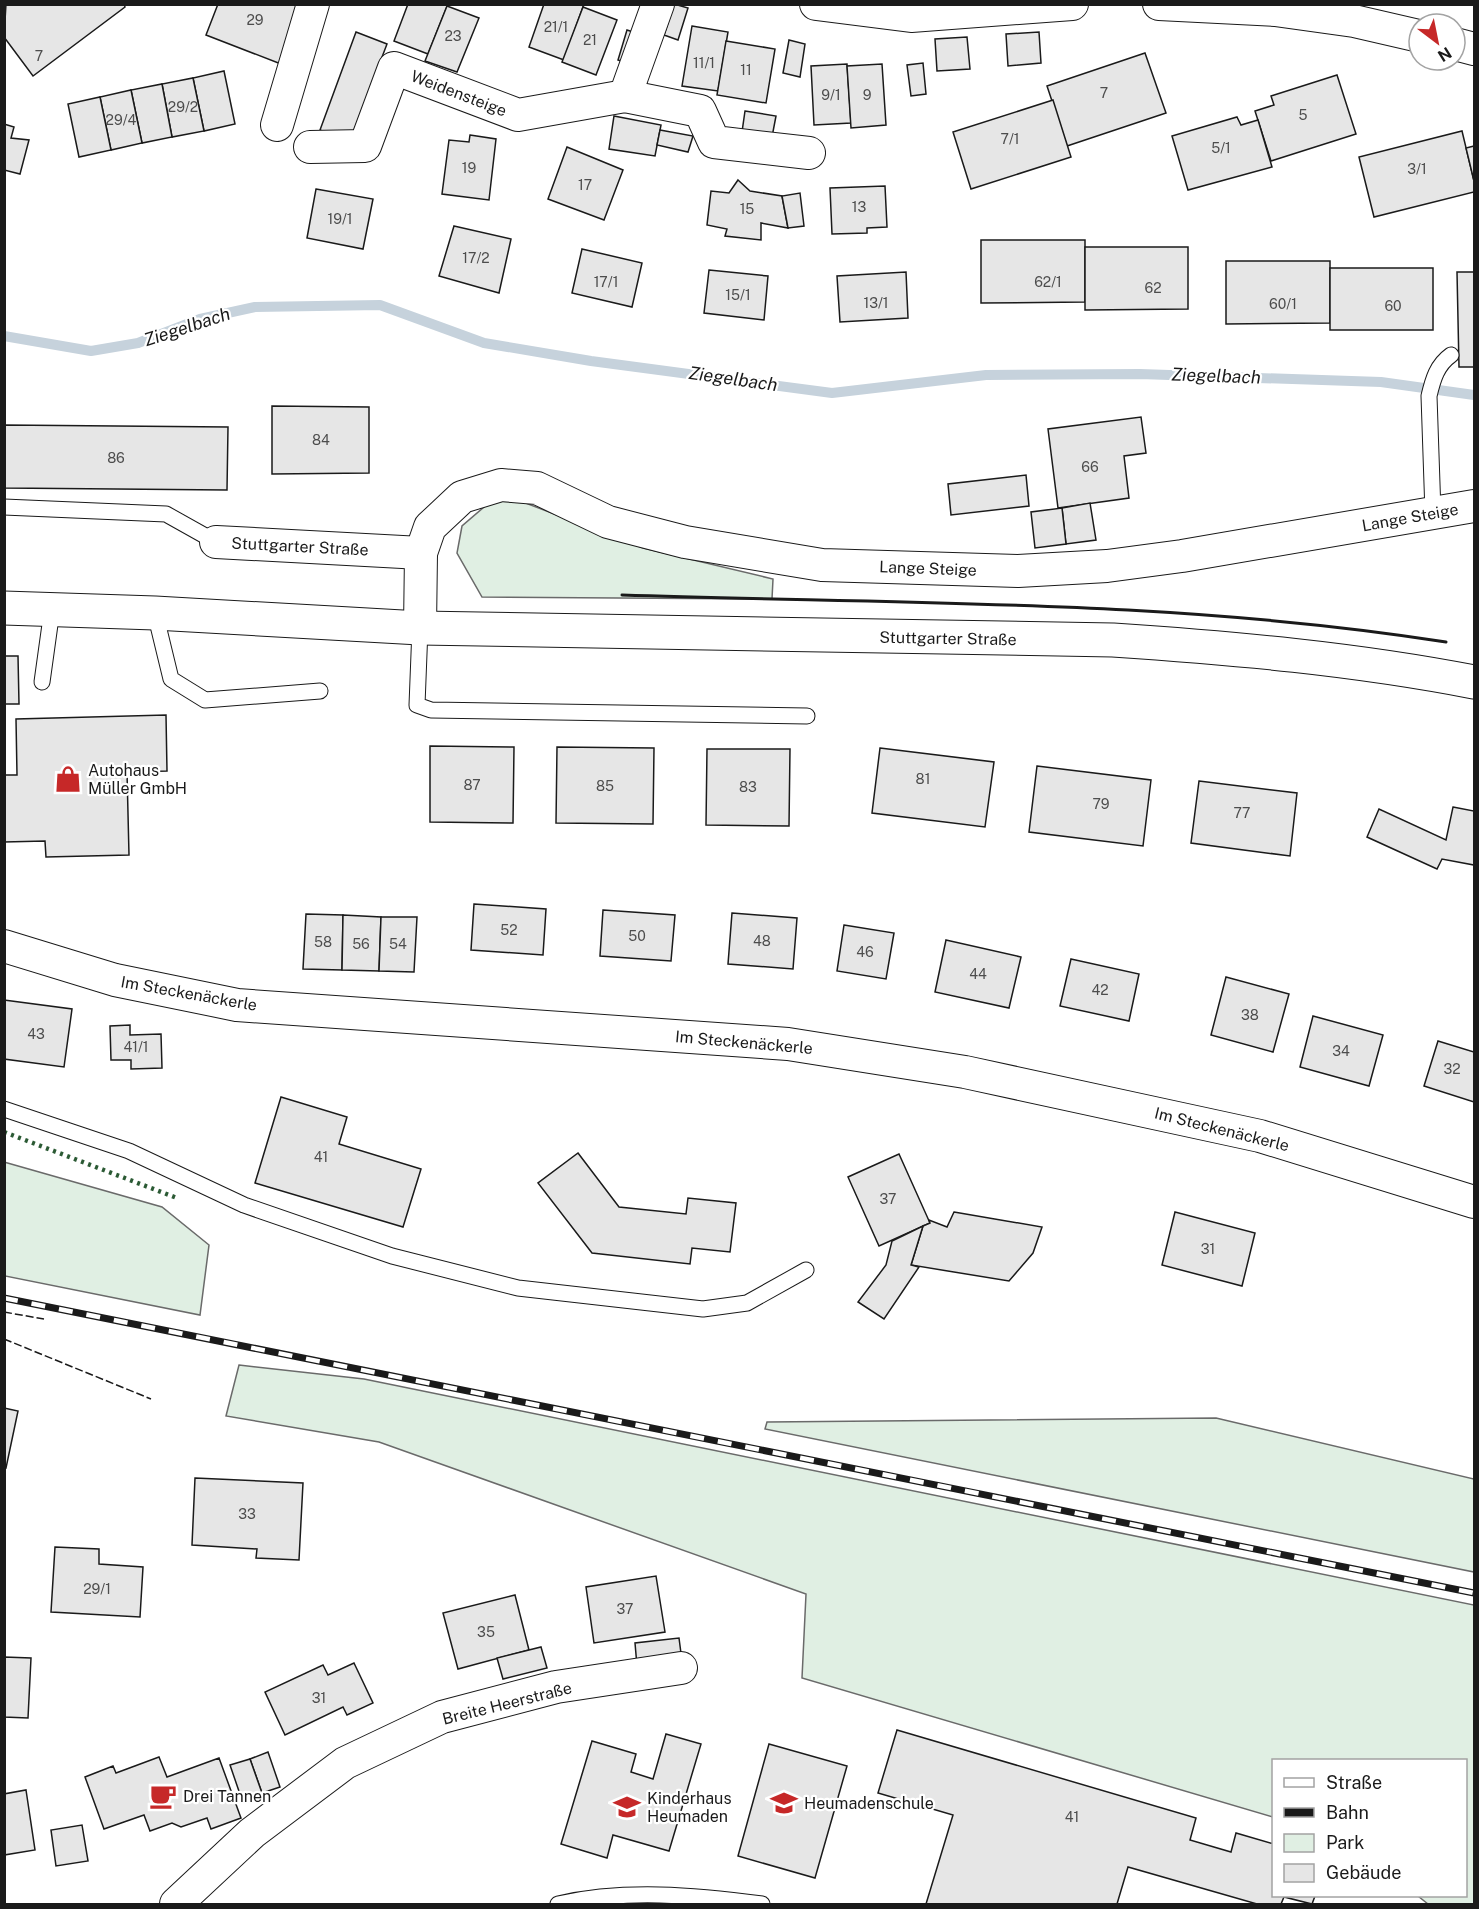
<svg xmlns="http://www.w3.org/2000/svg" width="1479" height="1909" font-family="'Public Sans',sans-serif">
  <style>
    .green { fill: #e0efe3; stroke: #6a6a6a; stroke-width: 1.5 }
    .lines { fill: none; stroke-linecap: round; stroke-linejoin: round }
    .stream { stroke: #c6d2dc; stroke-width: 10 }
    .building { fill: #e6e6e6; stroke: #1a1a1a; stroke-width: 1.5 }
    .service-casing { stroke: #1a1a1a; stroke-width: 17 }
    .minor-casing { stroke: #1a1a1a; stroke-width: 34 }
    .primary-casing { stroke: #1a1a1a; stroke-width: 35 }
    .service { stroke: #fff; stroke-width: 15 }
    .minor { stroke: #fff; stroke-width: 32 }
    .primary { stroke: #fff; stroke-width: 33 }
    .rail-casing { stroke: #1a1a1a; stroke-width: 7 }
    .rail { stroke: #fff; stroke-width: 4.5; stroke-dasharray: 14; stroke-linecap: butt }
    .hedge { stroke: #2b5a34; stroke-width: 4.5; stroke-dasharray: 3 4.5; stroke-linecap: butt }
    .fence { stroke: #1a1a1a; stroke-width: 1.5; stroke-dasharray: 8 3; stroke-linecap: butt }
    .wall { stroke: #1a1a1a; stroke-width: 3 }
    .labels { text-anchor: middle; stroke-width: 4.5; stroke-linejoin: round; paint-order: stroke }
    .number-label { font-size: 14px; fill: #4d4d4d }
    .street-label { font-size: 16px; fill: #1a1a1a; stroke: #fff }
    .poi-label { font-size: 16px; fill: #1a1a1a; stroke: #fff; text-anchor: start }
    .water-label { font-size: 18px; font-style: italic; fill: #1a1a1a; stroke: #fff }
  </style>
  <rect width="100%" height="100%" fill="#fff"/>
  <g class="green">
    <polygon points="491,501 523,502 643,548 773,579 772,599 482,597 457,553 462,526"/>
    <polygon points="4,1162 162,1207 209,1245 200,1315 5,1276"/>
    <polygon points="239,1365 364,1379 1474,1605 1474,1904 1428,1904 1418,1896 1466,1896 1466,1760 1274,1760 1273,1817 802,1678 806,1594 379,1442 226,1416"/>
    <polygon points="1216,1418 1474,1479 1474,1572 765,1429 767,1422"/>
  </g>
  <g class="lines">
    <polyline class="stream" points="4,336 91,351 138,343 200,319 255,307 380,305 484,343 591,361 832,393 986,375 1140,374 1381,382 1474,395"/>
  </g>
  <g class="building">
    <polygon points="6,4 124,4 125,7 33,76 4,37"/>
    <polygon points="218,4 305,4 281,64 206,35"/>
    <polygon points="408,4 448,4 428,54 394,41"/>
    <polygon points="544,4 584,4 564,60 529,47"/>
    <polygon points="674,4 688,8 678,40 664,35"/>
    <polygon points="447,6 479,18 457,72 425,61"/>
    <polygon points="583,7 617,20 596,75 562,62"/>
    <polygon points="692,26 728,32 718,91 682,86"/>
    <polygon points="627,30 642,35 633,65 618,60"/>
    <polygon points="356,32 387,44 350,141 320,130"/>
    <polygon points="1039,32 1041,63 1008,66 1006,34"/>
    <polygon points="967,37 970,69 937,71 935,39"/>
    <polygon points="789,40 805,44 800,77 783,73"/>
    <polygon points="726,41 775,49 766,103 717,95"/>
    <polygon points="1145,53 1166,113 1067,146 1047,86"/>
    <polygon points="923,63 926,94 911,96 907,65"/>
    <polygon points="847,64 851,123 814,125 811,66"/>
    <polygon points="882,64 886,125 851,128 847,66"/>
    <polygon points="224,71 235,124 204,131 193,78"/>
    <polygon points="1337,75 1356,134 1271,161 1255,111 1274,105 1271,96"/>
    <polygon points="193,78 204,131 172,137 162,84"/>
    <polygon points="162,84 172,137 142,143 131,90"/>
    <polygon points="131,90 142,143 111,150 100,97"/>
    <polygon points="100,97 111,150 79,157 68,104"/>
    <polygon points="1053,100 1071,157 971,189 953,132"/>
    <polygon points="745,111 776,116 772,137 742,132"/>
    <polygon points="614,116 661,125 655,156 609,149"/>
    <polygon points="1237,117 1241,125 1258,120 1272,167 1188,190 1172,136"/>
    <polygon points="4,124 14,127 11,138 29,140 20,174 4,170"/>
    <polygon points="660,130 693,136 688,152 657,145"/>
    <polygon points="1462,131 1474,181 1474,192 1374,217 1359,157"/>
    <polygon points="470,135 496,139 489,200 442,194 449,140 469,142"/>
    <polygon points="1474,146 1474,181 1466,148"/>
    <polygon points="567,147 623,170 604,220 548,199"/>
    <polygon points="738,180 750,191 782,196 788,228 761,223 761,240 725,236 727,229 707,225 711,191 729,193"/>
    <polygon points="885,186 887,227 867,228 867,233 832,234 830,188"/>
    <polygon points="316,189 373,199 363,249 307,238"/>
    <polygon points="800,193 804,226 788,228 782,196"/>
    <polygon points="454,226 511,239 499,293 439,276"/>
    <polygon points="981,240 1085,240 1085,302 981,303"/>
    <polygon points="1085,247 1188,247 1188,309 1085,310"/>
    <polygon points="582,249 642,263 632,307 572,293"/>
    <polygon points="1226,261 1330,261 1330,323 1226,324"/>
    <rect x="1330" y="268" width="103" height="62"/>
    <polygon points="709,270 768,276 764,320 704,313"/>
    <polygon points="906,272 908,318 840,322 837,276"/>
    <polygon points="1457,272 1474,272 1474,367 1459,367"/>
    <polygon points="272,406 369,407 369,473 272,474"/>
    <polygon points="1141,417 1146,453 1124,456 1129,498 1058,508 1048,429"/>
    <polygon points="4,425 228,427 227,490 4,488"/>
    <polygon points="1026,475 1029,506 951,515 948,484"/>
    <polygon points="1090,503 1096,540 1066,544 1062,508"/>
    <polygon points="1062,508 1066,544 1035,548 1031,512"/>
    <polygon points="4,656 18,656 19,704 4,704"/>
    <polygon points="166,715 167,771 127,772 129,855 46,857 45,841 4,842 4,775 17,775 16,719"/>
    <polygon points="430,746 514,747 513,823 430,822"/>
    <polygon points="557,747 654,748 653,824 556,823"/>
    <polygon points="880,748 994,762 985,827 872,813"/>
    <polygon points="707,749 790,749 789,826 706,825"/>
    <polygon points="1037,766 1151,780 1143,846 1029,832"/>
    <polygon points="1199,781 1297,793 1290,856 1191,843"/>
    <polygon points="1453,807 1474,811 1474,865 1442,859 1437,869 1367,837 1379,809 1446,840"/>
    <polygon points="474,904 546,909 543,955 471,950"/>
    <polygon points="603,910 675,915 671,961 600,956"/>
    <polygon points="732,913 797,918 793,969 728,964"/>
    <polygon points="306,914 343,915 342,970 303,969"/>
    <polygon points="343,915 381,917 379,971 342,970"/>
    <polygon points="381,917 417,917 414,972 379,971"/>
    <polygon points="844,925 894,933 886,979 837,971"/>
    <polygon points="946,940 1021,957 1009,1008 935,992"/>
    <polygon points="1071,959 1139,974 1129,1021 1060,1006"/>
    <polygon points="1226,977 1289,994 1273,1052 1211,1035"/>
    <polygon points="4,1000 72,1009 64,1067 4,1059"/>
    <polygon points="1313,1016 1383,1035 1369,1086 1300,1067"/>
    <polygon points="130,1025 130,1035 161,1034 162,1068 131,1069 131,1060 111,1060 110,1026"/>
    <polygon points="1438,1041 1474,1052 1474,1102 1424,1086"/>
    <polygon points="281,1097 347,1117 339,1144 421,1169 403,1227 255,1183"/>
    <polygon points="578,1153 619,1207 686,1214 688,1198 736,1203 730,1252 692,1248 690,1264 592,1253 538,1183"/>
    <polygon points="899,1154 930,1223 879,1246 848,1177"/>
    <polygon points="954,1212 1042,1227 1033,1253 1009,1281 911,1265 923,1226 930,1223 929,1220 947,1227"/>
    <polygon points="1175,1212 1255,1233 1242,1286 1162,1265"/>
    <polygon points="923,1226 911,1265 919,1267 884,1319 858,1302 886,1265 892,1241"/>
    <polygon points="4,1408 18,1411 6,1468 4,1467"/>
    <polygon points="195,1478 303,1483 299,1560 256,1558 257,1549 192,1545"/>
    <polygon points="55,1547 99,1549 99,1564 143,1567 140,1617 51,1612"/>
    <polygon points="656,1576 665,1632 594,1643 586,1587"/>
    <polygon points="515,1595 529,1650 458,1669 443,1613"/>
    <polygon points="679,1638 682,1661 637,1666 635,1643"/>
    <polygon points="541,1647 547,1668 503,1679 497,1658"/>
    <polygon points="4,1657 31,1658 28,1718 4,1717"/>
    <polygon points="354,1663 373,1703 347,1715 343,1707 285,1735 265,1692 323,1665 328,1675"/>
    <polygon points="897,1730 1196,1818 1190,1840 1231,1852 1236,1833 1274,1844 1274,1896 1315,1896 1312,1904 1284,1897 1281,1904 1257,1904 1128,1867 1117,1904 926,1904 953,1815 878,1793"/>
    <polygon points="666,1734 701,1744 669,1851 613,1835 607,1858 561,1844 592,1741 636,1754 631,1772 653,1779"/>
    <polygon points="769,1744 847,1766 815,1878 738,1856"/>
    <polygon points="268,1752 280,1787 262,1793 250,1759"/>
    <polygon points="159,1757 167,1777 219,1758 241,1818 211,1829 207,1818 181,1827 172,1823 150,1831 144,1815 104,1829 85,1777 113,1766 116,1773"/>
    <polygon points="250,1759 262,1793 242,1800 230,1765"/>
    <polygon points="26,1790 35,1850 4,1855 4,1794"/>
    <polygon points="82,1825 88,1861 56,1866 51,1830"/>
  </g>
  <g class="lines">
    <defs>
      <g id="service">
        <polyline points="4,507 166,514 216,542"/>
        <path d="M1433 513 1429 396C1433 379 1437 365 1451 355"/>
        <polyline points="155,613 171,679 205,700 320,691"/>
        <polyline points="420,628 417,705 431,710 807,716"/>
        <polyline points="42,682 52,610"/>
        <polyline points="4,1109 129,1151 244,1205 392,1256 518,1288 703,1309 747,1303 806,1270"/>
        <path d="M558 1904C624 1889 695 1895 762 1904"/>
      </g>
      <g id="minor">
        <polyline points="816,4 911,16 1072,4"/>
        <polyline points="1159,4 1275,10 1354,21 1419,36"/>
        <polyline points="1455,44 1474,49"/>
        <polyline points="625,96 700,111 714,142 809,153"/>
        <polyline points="277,125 313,4"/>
        <polyline points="310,147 365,146 394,68 518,115 625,96 658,4"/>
        <polyline points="216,542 421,553"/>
        <polyline points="420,628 421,553 430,527 462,497 501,485 537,488 608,522 685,542 822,565 1018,571 1107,566 1182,556 1474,506"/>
        <polyline points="4,946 115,980 237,1005 788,1044 965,1072 1260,1136 1474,1202"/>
        <polyline points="176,1904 252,1833 345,1763 442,1717 556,1687 681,1668"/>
      </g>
      <path id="primary" d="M4 608 155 613 420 628 1113 640C1234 648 1355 659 1474 682"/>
    </defs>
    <use href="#service" class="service-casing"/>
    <use href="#minor" class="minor-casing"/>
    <use href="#primary" class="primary-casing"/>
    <use href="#service" class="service"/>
    <use href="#minor" class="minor"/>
    <use href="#primary" class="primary"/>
    <defs>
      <polyline id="rail" points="4,1298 1474,1593"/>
    </defs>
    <use href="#rail" class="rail-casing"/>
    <use href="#rail" class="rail"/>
    <polyline class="hedge" points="4,1132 177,1198"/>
    <g class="fence">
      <polyline points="4,1312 44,1319"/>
      <polyline points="4,1339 151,1399"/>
    </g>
    <path class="wall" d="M622 595C897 604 1173 599 1446 642"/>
  </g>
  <defs>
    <symbol id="shop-bare" viewBox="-9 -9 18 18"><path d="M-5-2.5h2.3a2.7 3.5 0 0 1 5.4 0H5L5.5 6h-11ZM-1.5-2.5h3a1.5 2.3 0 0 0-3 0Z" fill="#c62828" stroke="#fff" stroke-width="2.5" paint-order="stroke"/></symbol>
    <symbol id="cafe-bare" viewBox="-9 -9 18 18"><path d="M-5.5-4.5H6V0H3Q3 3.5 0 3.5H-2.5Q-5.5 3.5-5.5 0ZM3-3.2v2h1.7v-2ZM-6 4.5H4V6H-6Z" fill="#c62828" stroke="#fff" stroke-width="2.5" paint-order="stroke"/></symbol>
    <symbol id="school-bare" viewBox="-9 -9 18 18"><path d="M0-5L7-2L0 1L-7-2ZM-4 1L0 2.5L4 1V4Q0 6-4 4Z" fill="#c62828" stroke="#fff" stroke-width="2.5" paint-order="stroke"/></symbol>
  </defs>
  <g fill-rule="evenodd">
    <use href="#shop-bare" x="49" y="760" width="38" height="38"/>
    <use href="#cafe-bare" x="144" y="1777" width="38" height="38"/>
    <use href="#school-bare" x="765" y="1784" width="38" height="38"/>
    <use href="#school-bare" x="608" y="1788" width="38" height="38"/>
  </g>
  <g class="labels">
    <g class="number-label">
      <text x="255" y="25">29</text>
      <text x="556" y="32">21/1</text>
      <text x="453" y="41">23</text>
      <text x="590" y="45">21</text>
      <text x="39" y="61">7</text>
      <text x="704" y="68">11/1</text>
      <text x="746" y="75">11</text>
      <text x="1104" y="98">7</text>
      <text x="831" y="100">9/1</text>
      <text x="867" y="100">9</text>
      <text x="183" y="112">29/2</text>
      <text x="1303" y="120">5</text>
      <text x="121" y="125">29/4</text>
      <text x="1010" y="144">7/1</text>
      <text x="1221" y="153">5/1</text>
      <text x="469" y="173">19</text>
      <text x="1417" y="174">3/1</text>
      <text x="585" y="190">17</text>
      <text x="859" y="212">13</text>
      <text x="747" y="214">15</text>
      <text x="340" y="224">19/1</text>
      <text x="476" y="263">17/2</text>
      <text x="606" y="287">17/1</text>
      <text x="1048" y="287">62/1</text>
      <text x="1153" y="293">62</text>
      <text x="738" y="300">15/1</text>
      <text x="876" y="308">13/1</text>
      <text x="1283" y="309">60/1</text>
      <text x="1393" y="311">60</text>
      <text x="321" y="445">84</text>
      <text x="116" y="463">86</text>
      <text x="1090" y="472">66</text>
      <text x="923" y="784">81</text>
      <text x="472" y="790">87</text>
      <text x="605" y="791">85</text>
      <text x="748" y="792">83</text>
      <text x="1101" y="809">79</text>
      <text x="1242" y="818">77</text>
      <text x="509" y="935">52</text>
      <text x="637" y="941">50</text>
      <text x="762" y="946">48</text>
      <text x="323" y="947">58</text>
      <text x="361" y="949">56</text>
      <text x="398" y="949">54</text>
      <text x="865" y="957">46</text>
      <text x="978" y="979">44</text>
      <text x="1100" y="995">42</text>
      <text x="1250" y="1020">38</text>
      <text x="36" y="1039">43</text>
      <text x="136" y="1052">41/1</text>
      <text x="1341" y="1056">34</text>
      <text x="1452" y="1074">32</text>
      <text x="321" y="1162">41</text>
      <text x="888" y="1204">37</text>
      <text x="1208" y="1254">31</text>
      <text x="247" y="1519">33</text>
      <text x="97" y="1594">29/1</text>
      <text x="625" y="1614">37</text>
      <text x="486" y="1637">35</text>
      <text x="319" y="1703">31</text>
      <text x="1072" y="1822">41</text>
    </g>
    <g class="street-label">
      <text transform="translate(459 93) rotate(21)" y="6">Weidensteige</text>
      <text transform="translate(1410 517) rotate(-10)" y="6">Lange Steige</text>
      <text transform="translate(300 546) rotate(3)" y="6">Stuttgarter Straße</text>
      <text transform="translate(928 568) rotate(2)" y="6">Lange Steige</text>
      <text transform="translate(948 638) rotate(1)" y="6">Stuttgarter Straße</text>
      <text transform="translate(189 993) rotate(10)" y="6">Im Steckenäckerle</text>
      <text transform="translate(744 1042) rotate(5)" y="6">Im Steckenäckerle</text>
      <text transform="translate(1222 1129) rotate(14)" y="6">Im Steckenäckerle</text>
      <text transform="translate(507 1703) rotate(-14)" y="6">Breite Heerstraße</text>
    </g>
    <g class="poi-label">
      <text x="88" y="776">Autohaus<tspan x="88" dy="18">Müller GmbH</tspan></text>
      <text x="183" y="1802">Drei Tannen</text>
      <text x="647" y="1804">Kinderhaus<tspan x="647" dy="18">Heumaden</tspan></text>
      <text x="804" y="1809">Heumadenschule</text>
    </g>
    <g class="water-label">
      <text transform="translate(187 327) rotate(-18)" y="6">Ziegelbach</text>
      <text transform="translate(1216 376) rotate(2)" y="6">Ziegelbach</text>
      <text transform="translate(733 379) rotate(8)" y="6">Ziegelbach</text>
    </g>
  </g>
  <rect width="1479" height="1909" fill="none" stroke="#1a1a1a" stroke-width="12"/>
  <rect x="1272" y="1759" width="195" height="138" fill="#ffffff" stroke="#a3a3a3" stroke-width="1.5"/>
  <rect x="1284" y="1778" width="30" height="9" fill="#ffffff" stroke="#a3a3a3" stroke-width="1.5"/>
  <text x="1326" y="1789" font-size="18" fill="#1a1a1a">Straße</text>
  <rect x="1284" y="1808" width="30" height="9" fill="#1a1a1a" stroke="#a3a3a3" stroke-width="1.5"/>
  <text x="1326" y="1819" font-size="18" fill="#1a1a1a">Bahn</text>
  <rect x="1284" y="1834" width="30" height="18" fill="#e0efe3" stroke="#a3a3a3" stroke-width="1.5"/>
  <text x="1326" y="1849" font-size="18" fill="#1a1a1a">Park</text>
  <rect x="1284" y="1864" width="30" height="18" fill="#e6e6e6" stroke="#a3a3a3" stroke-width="1.5"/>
  <text x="1326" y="1879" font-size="18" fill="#1a1a1a">Gebäude</text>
  <g transform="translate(1437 42) rotate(148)"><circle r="28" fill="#ffffff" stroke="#a3a3a3" stroke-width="1.5"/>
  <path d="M0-4.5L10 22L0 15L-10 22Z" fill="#c62828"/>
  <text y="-9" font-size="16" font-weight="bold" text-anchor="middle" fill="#1a1a1a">N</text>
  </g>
</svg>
